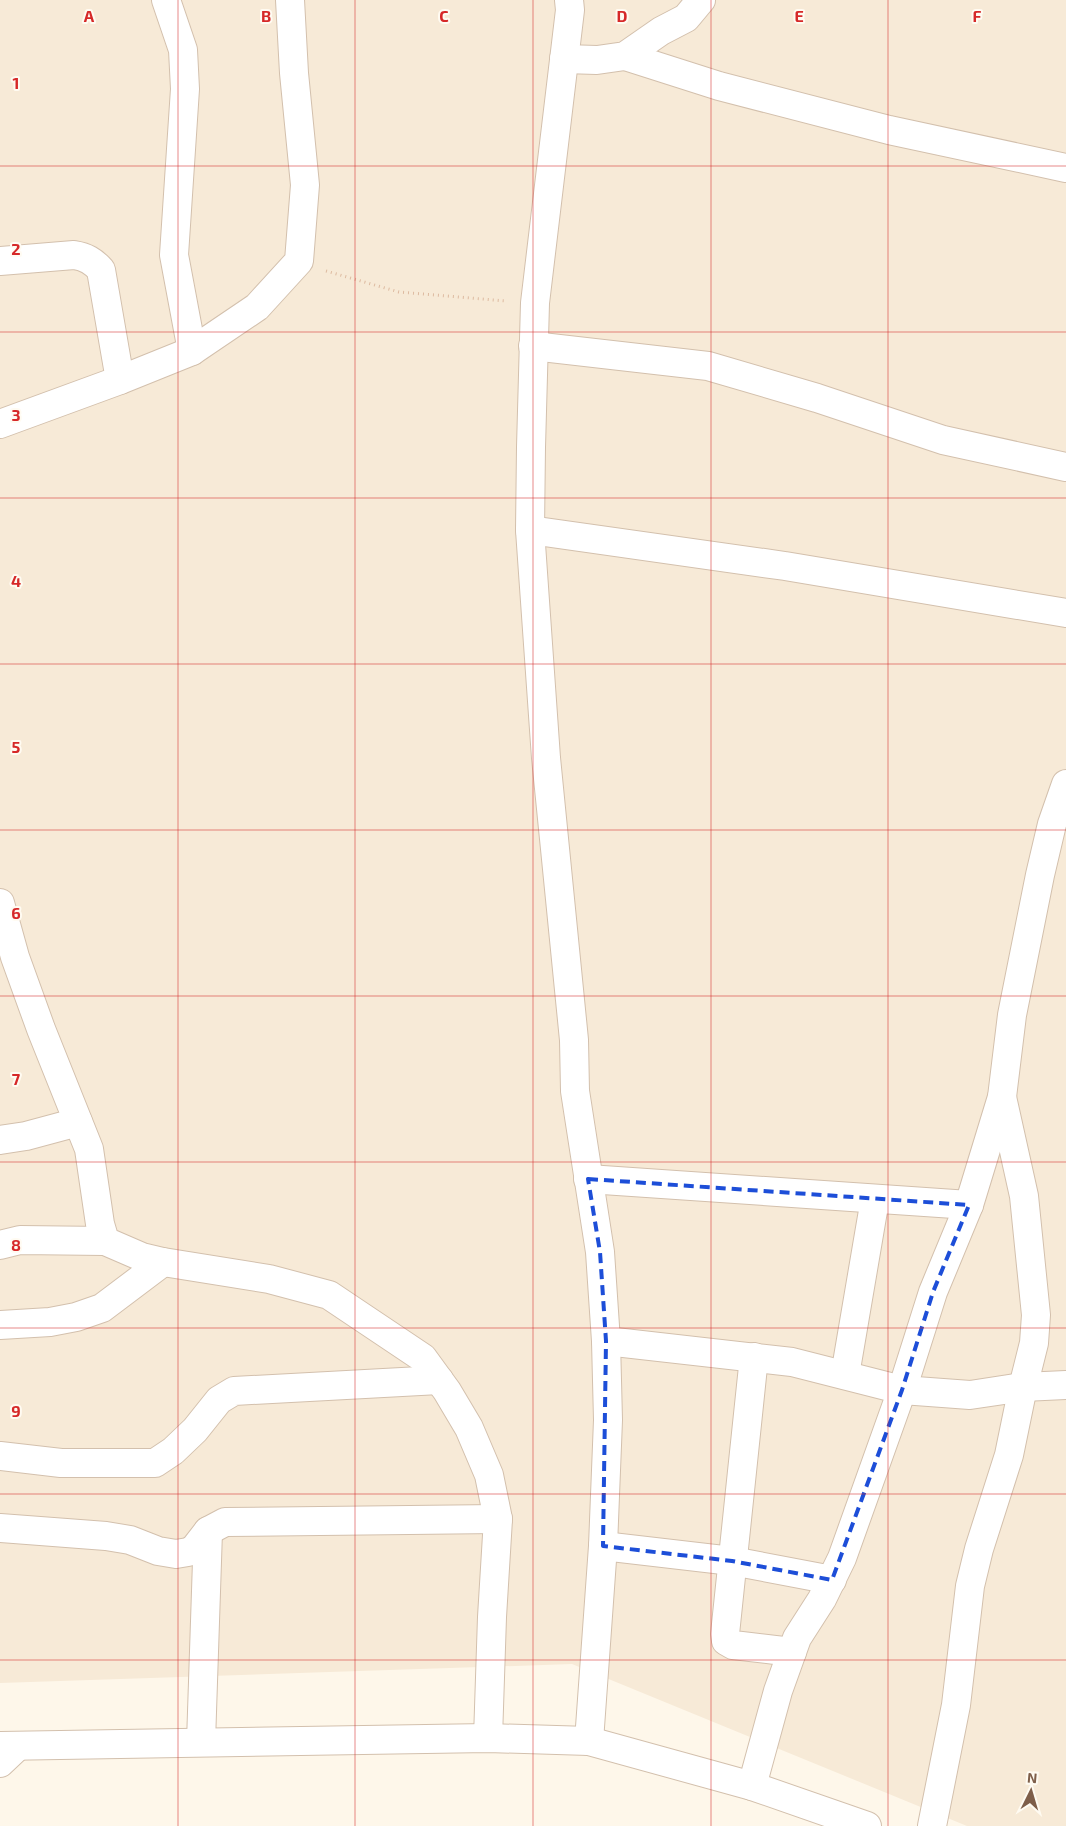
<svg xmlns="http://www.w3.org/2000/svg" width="1066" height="1826" font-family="'Exo 2',sans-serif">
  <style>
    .residential { fill: #f7ead7 }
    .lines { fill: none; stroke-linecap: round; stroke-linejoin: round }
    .minor-casing { stroke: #d3c0ad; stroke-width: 30 }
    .tertiary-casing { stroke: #d3c0ad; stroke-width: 30 }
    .path { stroke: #ddbaa0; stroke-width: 3; stroke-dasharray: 1 4; stroke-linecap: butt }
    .minor { stroke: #fff; stroke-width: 28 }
    .tertiary { stroke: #fff; stroke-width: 28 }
    .marked { fill: none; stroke: #1d4ed8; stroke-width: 4; stroke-dasharray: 10 6; stroke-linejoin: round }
    .grid { fill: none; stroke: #d62828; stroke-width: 1; stroke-opacity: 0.55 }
    .grid-label { font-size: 16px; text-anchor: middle; font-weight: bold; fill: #d62828; stroke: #fffbf2; stroke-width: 4; stroke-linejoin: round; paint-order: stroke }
  </style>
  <rect width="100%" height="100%" fill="#fef7ea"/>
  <polygon class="residential" points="0,0 1066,0 1066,1826 967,1826 572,1664 0,1683"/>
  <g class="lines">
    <defs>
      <g id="minor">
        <polyline points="166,0 183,50 185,89 174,255 192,351"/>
        <polyline points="569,0 570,10 535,303 531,447 530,530 546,758 574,1040 575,1091 600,1252 606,1341 608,1420 603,1546 589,1741"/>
        <polyline points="625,56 719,86 889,130 1066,168"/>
        <polyline points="564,59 597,60 625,56 661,31 686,18 701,0"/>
        <path d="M0 261 74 255C86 257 93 261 101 270L120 380"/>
        <polyline points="533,346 708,366 817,398 943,440 1066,467"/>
        <polyline points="0,424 120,380 192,351 257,307 299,261 305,185 294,73 290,0"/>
        <polyline points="530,530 785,566 1066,613"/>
        <polyline points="0,903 15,957 41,1029 89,1149 100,1224 105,1241 142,1257 163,1262 269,1279 329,1295 423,1358 447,1391 469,1428 489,1475 498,1519 492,1617 488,1738"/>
        <polyline points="0,1140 26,1136 78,1122"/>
        <polyline points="588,1179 969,1205"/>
        <polyline points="0,1245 20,1240 105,1241"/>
        <polyline points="0,1325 50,1322 76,1317 102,1308 163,1262"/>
        <polyline points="606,1341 792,1362 902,1390 970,1395 1023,1387 1066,1385"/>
        <polyline points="754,1357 725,1634 726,1641 733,1645 792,1652"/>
        <polyline points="845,1375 875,1199"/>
        <polyline points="0,1456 61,1463 155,1463 173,1451 195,1430 219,1400 234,1391 439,1380"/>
        <polyline points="0,1528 106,1536 130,1540 158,1551 176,1554 188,1552 194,1549 208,1531 225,1522 498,1519"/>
        <polyline points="603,1546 732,1561 832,1580"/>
        <polyline points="201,1742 208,1531"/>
        <polyline points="0,1763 18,1746"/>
        <polyline points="752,1786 778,1691 797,1638 822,1599 842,1558 902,1390 933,1292 969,1205 1002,1097 1012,1015 1040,875 1052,824 1066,784"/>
        <polyline points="932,1826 956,1705 970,1586 979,1549 1009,1455 1023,1387 1034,1343 1036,1315 1024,1196 1002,1097"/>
      </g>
      <polyline id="tertiary" points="0,1746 488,1738 589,1741 752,1786 867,1826"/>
    </defs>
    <use href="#minor" class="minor-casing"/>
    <use href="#tertiary" class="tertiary-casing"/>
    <polyline class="path" points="326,271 399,292 506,301"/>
    <use href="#minor" class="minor"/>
    <use href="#tertiary" class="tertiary"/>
  </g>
  <path class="marked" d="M588 1179 969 1205 933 1292 902 1390 832 1580 732 1561 603 1546 606 1341 600 1252Z"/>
  <path class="grid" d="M178 0V1826M355 0V1826M533 0V1826M711 0V1826M888 0V1826M0 166H1066M0 332H1066M0 498H1066M0 664H1066M0 830H1066M0 996H1066M0 1162H1066M0 1328H1066M0 1494H1066M0 1660H1066"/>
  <g class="grid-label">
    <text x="89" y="22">A</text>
    <text x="266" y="22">B</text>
    <text x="444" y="22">C</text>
    <text x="622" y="22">D</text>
    <text x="799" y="22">E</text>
    <text x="977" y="22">F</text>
    <text x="16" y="89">1</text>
    <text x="16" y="255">2</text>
    <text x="16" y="421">3</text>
    <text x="16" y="587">4</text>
    <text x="16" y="753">5</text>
    <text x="16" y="919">6</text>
    <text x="16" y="1085">7</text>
    <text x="16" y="1251">8</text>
    <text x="16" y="1417">9</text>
  </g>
  <g transform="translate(1031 1791) rotate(5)" stroke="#fffbf2" stroke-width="4" paint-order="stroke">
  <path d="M0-4L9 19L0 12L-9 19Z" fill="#7e5e49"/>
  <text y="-8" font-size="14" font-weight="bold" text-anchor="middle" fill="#7e5e49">N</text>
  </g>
</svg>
